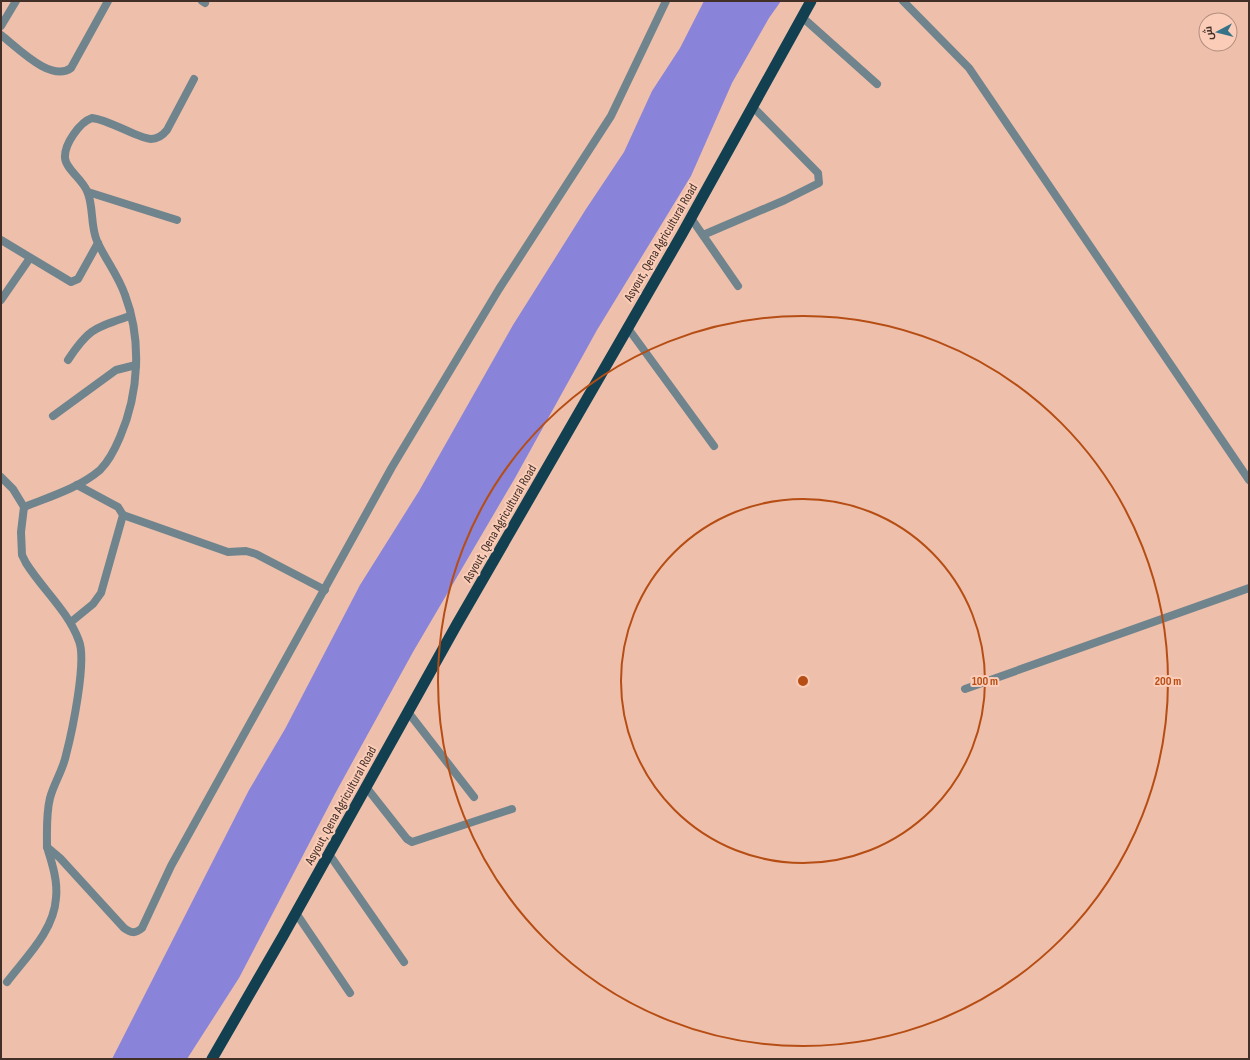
<svg xmlns="http://www.w3.org/2000/svg" width="1250" height="1060" font-family="'Sofia Sans Condensed',Cairo,sans-serif">
  <style>
    .water { fill: #8984d9 }
    .lines { fill: none; stroke-linecap: round; stroke-linejoin: round }
    .minor { stroke: #70848d; stroke-width: 8 }
    .trunk { stroke: #124050; stroke-width: 11 }
    .ring { fill: none; stroke: #b64d14; stroke-width: 2 }
    .labels { text-anchor: middle; stroke-width: 4; stroke-linejoin: round; paint-order: stroke }
    .street-label { font-size: 13px; fill: #423028; stroke: #fbccb8 }
    .centre { fill: #b64d14; stroke: #fbccb8; stroke-width: 2 }
    .ring-label { font-size: 12px; text-anchor: middle; font-weight: bold; fill: #b64d14; stroke: #fbccb8; stroke-width: 4; stroke-linejoin: round; paint-order: stroke }
  </style>
  <rect width="100%" height="100%" fill="#eec0ab"/>
  <polygon class="water" points="704,1 781,1 769,18 732,83 691,176 597,330 515,478 413,652 336,792 239,978 187,1059 112,1059 249,790 285,729 360,585 419,491 513,325 586,209 624,152 652,91 680,48"/>
  <g class="lines">
    <g class="minor">
      <polyline points="202,1 205,3"/>
      <polyline points="903,1 969,68 1249,480"/>
      <polyline points="802,17 877,84"/>
      <polyline points="1,26 16,1"/>
      <path d="M1 35C17 47 51 83 71 68L108 1"/>
      <polyline points="88,192 177,220"/>
      <polyline points="691,218 738,286"/>
      <polyline points="703,235 785,200 819,183 818,173 752,106"/>
      <polyline points="1,240 71,282 78,279 98,243"/>
      <polyline points="1,300 30,258"/>
      <polyline points="627,327 714,446"/>
      <path d="M68 360C89 328 95 328 130 316"/>
      <polyline points="53,416 116,370 136,365"/>
      <path d="M1 477 13 489 24 507 21 532 22 555 26 563C43 590 68 611 79 641 87 661 72 732 66 755 63 770 54 783 50 798 46 814 47 830 47 847L60 858 124 928C131 933 135 934 142 928L171 866 392 467 499 289 611 116 666 1"/>
      <path d="M24 507C49 497 79 488 100 470 109 461 115 449 120 437 139 393 142 340 125 295 118 275 105 259 97 241 90 225 94 206 87 191 82 179 66 169 65 158 64 144 80 122 92 118 110 120 139 139 151 139 158 139 163 135 167 130L194 79"/>
      <polyline points="123,515 228,552 246,551 256,554 325,590"/>
      <polyline points="71,622 93,604 101,593 123,515 118,507 77,485"/>
      <polyline points="965,689 1249,588"/>
      <polyline points="408,712 474,797"/>
      <polyline points="366,787 407,839 412,842 512,809"/>
      <polyline points="329,854 404,962"/>
      <polyline points="296,913 350,993"/>
      <path d="M7 982C26 957 54 931 56 898 58 881 52 863 47 847"/>
    </g>
    <polyline class="trunk" points="212,1059 283,936 457,624 682,234 811,1"/>
  </g>
  <g class="ring">
    <circle cx="803" cy="681" r="182"/>
    <circle cx="803" cy="681" r="365"/>
  </g>
  <g class="labels">
    <g class="street-label">
      <text transform="translate(660 242) rotate(-60)" y="5">Asyout, Qena Agricultural Road</text>
      <text transform="translate(499 523) rotate(-60)" y="5">Asyout, Qena Agricultural Road</text>
      <text transform="translate(340 805) rotate(-61)" y="5">Asyout, Qena Agricultural Road</text>
    </g>
  </g>
  <circle cx="803" cy="681" r="6" class="centre"/>
  <g class="ring-label">
    <text x="985" y="685">100 m</text>
    <text x="1168" y="685">200 m</text>
  </g>
  <rect width="1250" height="1060" fill="none" stroke="#423028" stroke-width="4"/>
  <g transform="translate(1218 32) rotate(263)"><circle r="19" fill="#fbccb8" stroke="#b18e7e"/>
  <path d="M0-3L7 15L0 10L-7 15Z" fill="#367389"/>
  <text y="-6" font-size="11" font-weight="bold" text-anchor="middle" fill="#423028">ش</text>
  </g>
</svg>
